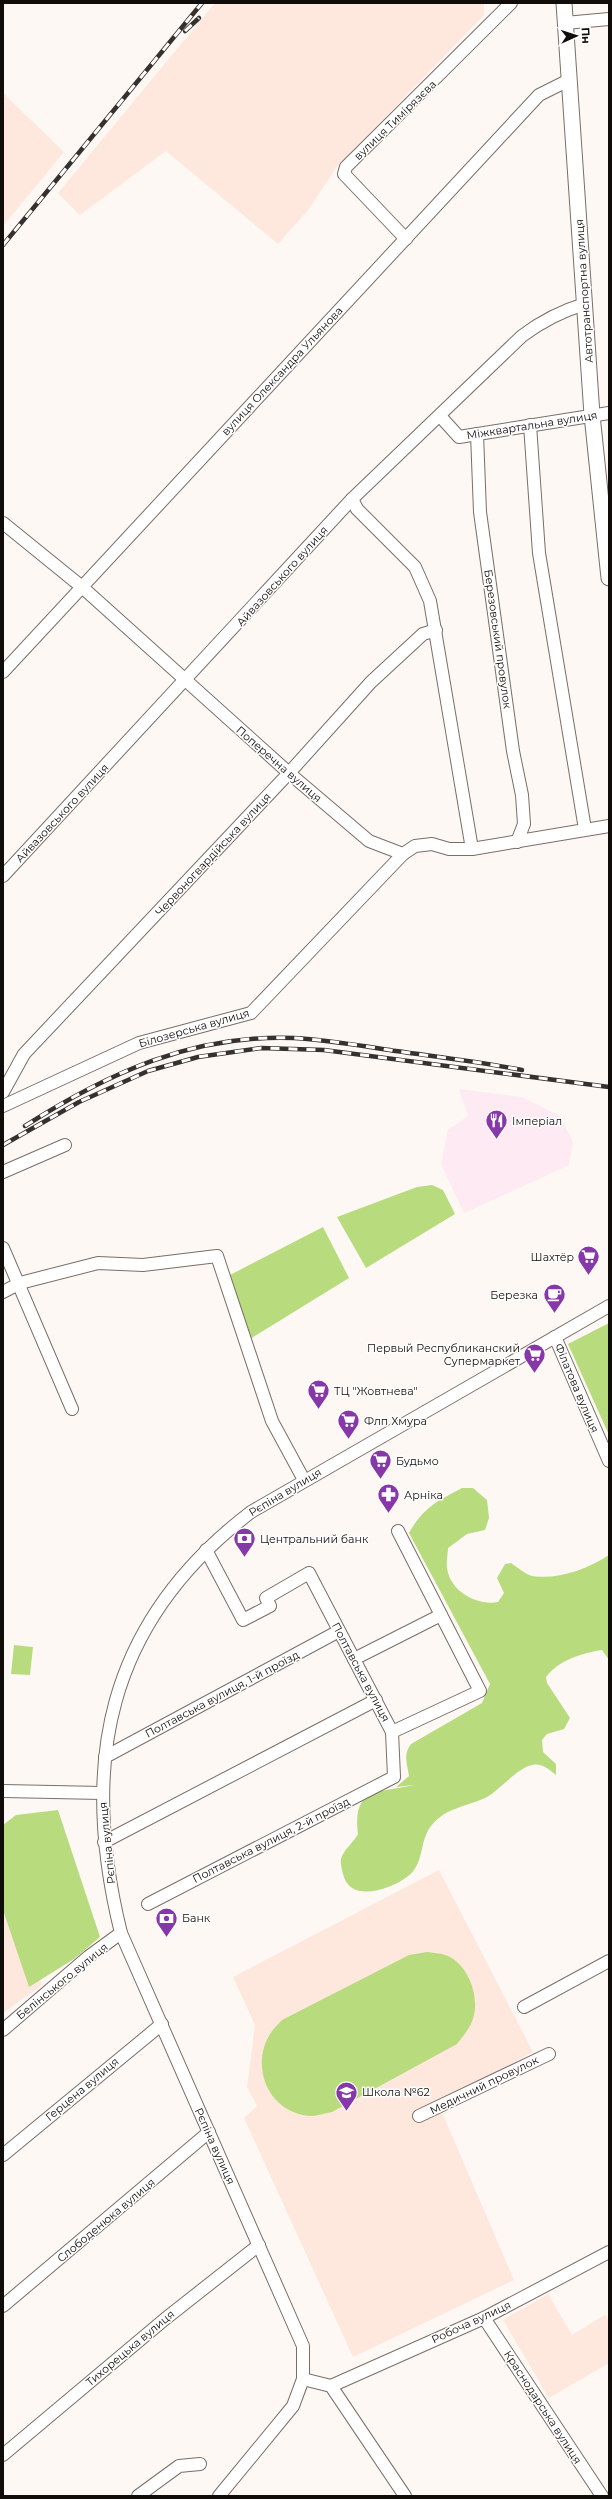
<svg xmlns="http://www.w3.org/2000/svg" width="612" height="2499" font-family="Montserrat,sans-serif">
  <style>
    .commercial { fill: #fdeaf3 }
    .built { fill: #fee8dd }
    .green { fill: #b8db7e }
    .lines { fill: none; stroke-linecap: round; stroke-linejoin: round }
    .minor-casing { stroke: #7a6e67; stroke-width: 14 }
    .major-casing { stroke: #7a6e67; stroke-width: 17 }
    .minor { stroke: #fff; stroke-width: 12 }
    .major { stroke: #fff; stroke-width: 15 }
    .rail-casing { stroke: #35312e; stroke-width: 4.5 }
    .rail { stroke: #fff; stroke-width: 3; stroke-dasharray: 9; stroke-linecap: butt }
    .labels { text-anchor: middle; stroke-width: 3; stroke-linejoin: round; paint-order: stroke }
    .street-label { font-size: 11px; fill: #100c09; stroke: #fff }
    .poi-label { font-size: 11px; fill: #100c09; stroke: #fff; text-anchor: start }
  </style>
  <rect width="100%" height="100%" fill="#fef8f5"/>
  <polygon class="commercial" points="459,1089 522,1097 560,1116 573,1142 569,1165 464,1213 441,1164 448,1130 468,1116"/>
  <g class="built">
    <polygon points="215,3 484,3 484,15 336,168 309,209 278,244 166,151 80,215 58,193"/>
    <polygon points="3,93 64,152 3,226"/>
    <polygon points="3,1863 42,1985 3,2013"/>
    <polygon points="439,1870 533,2052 438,2103 514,2280 353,2357 244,2118 257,2106 247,2087 255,2025 233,1977"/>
    <polygon points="548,2294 572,2335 605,2315 609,2321 609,2363 549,2398 503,2320"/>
  </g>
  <g class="green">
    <polygon points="432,1185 443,1190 455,1214 366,1268 337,1217 417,1187"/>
    <polygon points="323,1227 349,1278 250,1339 228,1276"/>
    <polygon points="609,1323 609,1435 568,1344"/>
    <path d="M462 1488H473L487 1500 489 1518 485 1530 467 1534 448 1548C448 1554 446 1561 447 1567 449 1591 477 1606 498 1602L504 1593 497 1578 505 1564 511 1563C517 1567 525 1574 532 1576 559 1580 587 1569 609 1555V1660L602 1650C582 1653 559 1660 546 1677L547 1683 570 1718 564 1729 547 1734 542 1740 543 1752 556 1764V1775C548 1769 542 1763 532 1765 519 1767 499 1790 487 1797 467 1807 446 1807 431 1826 419 1841 425 1864 407 1877 391 1889 350 1904 343 1874 342 1869 340 1863 341 1859 343 1850 354 1842 358 1834 352 1787 378 1793 414 1785L396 1787 409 1776C407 1764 403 1754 411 1744L482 1703 490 1684 409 1533C423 1508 437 1501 462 1488Z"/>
    <polygon points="14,1645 33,1647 30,1675 11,1674"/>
    <polygon points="58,1810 100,1937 74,1959 29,1987 3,1910 3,1825 16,1815"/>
    <path d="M427 1952C433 1953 440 1953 445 1955 467 1962 479 1994 474 2015 472 2026 464 2035 457 2044L332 2112C326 2113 319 2115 314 2116 270 2116 249 2068 270 2034 273 2029 278 2024 282 2020L409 1955Z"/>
  </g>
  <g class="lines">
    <defs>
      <g id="minor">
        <polyline points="565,23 609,19"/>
        <polyline points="406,239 344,174 346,167 511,3"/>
        <polyline points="440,416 459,437 609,413"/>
        <polyline points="530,425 539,553 585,829"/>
        <polyline points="477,434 480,512 513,751 522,795 524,824 517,842"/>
        <polyline points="352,499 357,509 415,567 430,601 472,849"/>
        <polyline points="3,523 82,587 289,773 369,841 403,854 415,846 432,844 449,849 472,849 609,826"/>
        <polyline points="3,672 539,95 569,80"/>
        <path d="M3 876 352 499 522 336C542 321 561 311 585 304"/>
        <polyline points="3,1092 24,1054 289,773 371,682 423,634 436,630"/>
        <polyline points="3,1106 139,1043 251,1013 403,854"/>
        <polyline points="3,1172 65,1145"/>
        <polyline points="3,1248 72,1409"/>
        <polyline points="3,1292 20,1283 98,1263 143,1265 217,1256 272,1421 304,1480"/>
        <polyline points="555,1337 609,1461"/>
        <polyline points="354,1659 441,1615"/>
        <polyline points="392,1732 480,1691 398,1531"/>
        <polyline points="105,1757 339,1631"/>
        <polyline points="3,1791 102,1793"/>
        <polyline points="104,1842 376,1700"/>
        <polyline points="148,1904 394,1777 392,1732 309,1573 266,1598 270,1606 243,1620 206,1550"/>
        <polyline points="524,2007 609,1961"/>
        <polyline points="3,2030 88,1957 121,1933"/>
        <polyline points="419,2116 549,2054"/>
        <polyline points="3,2155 162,2024"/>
        <polyline points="3,2306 209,2132"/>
        <polyline points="484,2318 602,2496"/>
        <polyline points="303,2379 331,2386 405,2496"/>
        <polyline points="331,2386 484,2318 609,2252"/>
        <polyline points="3,2455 165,2319 259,2245"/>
        <polyline points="138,2496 179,2466 200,2464"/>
        <path d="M219 2496 293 2406 303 2379V2346L121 1933C79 1763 106 1623 251 1512L609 1306"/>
      </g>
      <polyline id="major" points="564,3 592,415 609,578"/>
    </defs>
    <use href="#minor" class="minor-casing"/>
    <use href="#major" class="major-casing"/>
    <use href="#minor" class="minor"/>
    <use href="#major" class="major"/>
    <defs>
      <g id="rail">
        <polyline points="185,31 199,18"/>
        <polyline points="3,245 202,3"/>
        <path d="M25 1126C108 1073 193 1034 294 1038 328 1040 363 1046 396 1051 438 1057 481 1062 522 1070"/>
        <polyline points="3,1145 79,1102 148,1071 198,1057 261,1048 324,1050 609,1087"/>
      </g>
    </defs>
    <use href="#rail" class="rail-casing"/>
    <use href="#rail" class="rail"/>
  </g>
  <defs>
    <symbol id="restaurant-pin" viewBox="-11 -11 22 30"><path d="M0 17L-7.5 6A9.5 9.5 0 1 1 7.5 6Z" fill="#8638a9" stroke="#fff"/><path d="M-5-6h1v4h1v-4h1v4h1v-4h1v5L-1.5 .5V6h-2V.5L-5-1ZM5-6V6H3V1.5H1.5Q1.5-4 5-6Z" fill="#fff"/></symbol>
    <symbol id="supermarket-pin" viewBox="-11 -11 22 30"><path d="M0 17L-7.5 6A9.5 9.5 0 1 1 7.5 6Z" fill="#8638a9" stroke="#fff"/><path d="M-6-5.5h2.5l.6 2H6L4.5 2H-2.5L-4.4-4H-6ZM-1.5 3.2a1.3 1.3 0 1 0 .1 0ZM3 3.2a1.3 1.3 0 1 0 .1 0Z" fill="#fff"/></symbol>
    <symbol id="cafe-pin" viewBox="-11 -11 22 30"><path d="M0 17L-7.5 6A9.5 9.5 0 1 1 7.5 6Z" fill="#8638a9" stroke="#fff"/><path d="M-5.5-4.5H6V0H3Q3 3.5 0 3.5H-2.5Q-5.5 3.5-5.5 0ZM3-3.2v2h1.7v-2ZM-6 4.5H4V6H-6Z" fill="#fff"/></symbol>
    <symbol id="pharmacy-pin" viewBox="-11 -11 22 30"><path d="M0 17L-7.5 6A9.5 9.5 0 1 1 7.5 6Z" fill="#8638a9" stroke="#fff"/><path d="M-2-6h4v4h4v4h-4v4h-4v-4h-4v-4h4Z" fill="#fff"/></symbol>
    <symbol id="bank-pin" viewBox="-11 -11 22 30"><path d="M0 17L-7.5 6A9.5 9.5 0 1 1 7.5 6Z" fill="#8638a9" stroke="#fff"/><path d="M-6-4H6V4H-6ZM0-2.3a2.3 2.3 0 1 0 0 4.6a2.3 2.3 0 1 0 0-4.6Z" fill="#fff"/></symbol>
    <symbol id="school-pin" viewBox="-11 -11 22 30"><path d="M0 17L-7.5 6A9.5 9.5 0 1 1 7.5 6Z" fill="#8638a9" stroke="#fff"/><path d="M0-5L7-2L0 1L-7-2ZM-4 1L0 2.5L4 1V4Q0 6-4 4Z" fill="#fff"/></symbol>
  </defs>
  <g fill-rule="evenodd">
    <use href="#restaurant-pin" x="484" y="1108" width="25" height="34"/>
    <use href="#supermarket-pin" x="576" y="1244" width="25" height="34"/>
    <use href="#cafe-pin" x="542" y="1282" width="25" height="34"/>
    <use href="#supermarket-pin" x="522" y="1342" width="25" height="34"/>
    <use href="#supermarket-pin" x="306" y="1378" width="25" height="34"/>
    <use href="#supermarket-pin" x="336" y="1408" width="25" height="34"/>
    <use href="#supermarket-pin" x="368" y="1448" width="25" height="34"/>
    <use href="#pharmacy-pin" x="376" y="1482" width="25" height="34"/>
    <use href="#bank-pin" x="232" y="1526" width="25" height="34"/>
    <use href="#bank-pin" x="154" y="1906" width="25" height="34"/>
    <use href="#school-pin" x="334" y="2080" width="25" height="34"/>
  </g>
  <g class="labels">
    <g class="street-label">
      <text transform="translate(395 120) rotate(-44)" y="4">вулиця Тимірязєва</text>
      <text transform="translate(584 291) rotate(-94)" y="4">Автотранспортна вулиця</text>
      <text transform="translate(282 371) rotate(-47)" y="4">вулиця Олександра Ульянова</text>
      <text transform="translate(532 425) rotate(-9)" y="4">Міжквартальна вулиця</text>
      <text transform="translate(282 576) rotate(-48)" y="4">Айвазовського вулиця</text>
      <text transform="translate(498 639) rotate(82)" y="4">Березовський провулок</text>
      <text transform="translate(279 764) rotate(41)" y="4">Поперечна вулиця</text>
      <text transform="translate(62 813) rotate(-47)" y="4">Айвазовського вулиця</text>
      <text transform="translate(213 854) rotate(-47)" y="4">Червоногвардійська вулиця</text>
      <text transform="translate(194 1028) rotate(-16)" y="4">Білозерська вулиця</text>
      <text transform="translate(577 1388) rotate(67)" y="4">Філатова вулиця</text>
      <text transform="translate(285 1492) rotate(-31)" y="4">Рєпіна вулиця</text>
      <text transform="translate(361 1672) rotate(62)" y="4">Полтавська вулиця</text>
      <text transform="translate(222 1694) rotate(-28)" y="4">Полтавська вулиця, 1-й проїзд</text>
      <text transform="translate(271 1840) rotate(-27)" y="4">Полтавська вулиця, 2-й проїзд</text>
      <text transform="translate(107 1843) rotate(-96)" y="4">Рєпіна вулиця</text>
      <text transform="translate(62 1981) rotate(-39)" y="4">Белінського вулиця</text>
      <text transform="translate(484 2085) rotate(-26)" y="4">Медичний провулок</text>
      <text transform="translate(82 2089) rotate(-40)" y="4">Герцена вулиця</text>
      <text transform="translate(215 2146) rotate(66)" y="4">Рєпіна вулиця</text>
      <text transform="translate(106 2220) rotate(-40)" y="4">Слободенюка вулиця</text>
      <text transform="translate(471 2322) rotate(-25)" y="4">Робоча вулиця</text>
      <text transform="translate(130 2348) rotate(-40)" y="4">Тихорецька вулиця</text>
      <text transform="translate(543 2407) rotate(57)" y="4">Краснодарська вулиця</text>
    </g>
    <g class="poi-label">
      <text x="512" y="1125">Імперіал</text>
      <text x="574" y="1261" text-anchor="end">Шахтёр</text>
      <text x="538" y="1299" text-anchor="end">Березка</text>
      <text x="520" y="1352" text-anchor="end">Первый Республиканский<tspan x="520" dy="13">Супермаркет</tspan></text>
      <text x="334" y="1395">ТЦ "Жовтнева"</text>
      <text x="364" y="1425">Флп Хмура</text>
      <text x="396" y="1465">Будьмо</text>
      <text x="404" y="1499">Арніка</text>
      <text x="260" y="1543">Центральний банк</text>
      <text x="182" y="1922">Банк</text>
      <text x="362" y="2096">Школа №62</text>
    </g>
  </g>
  <rect width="612" height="2499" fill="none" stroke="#100c09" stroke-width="8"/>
  <g transform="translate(576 36) rotate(87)" stroke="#ffffff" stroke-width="3" paint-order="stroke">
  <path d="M0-3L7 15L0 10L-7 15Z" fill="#100c09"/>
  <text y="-6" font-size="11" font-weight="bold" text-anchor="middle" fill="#100c09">Пн</text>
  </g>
</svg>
